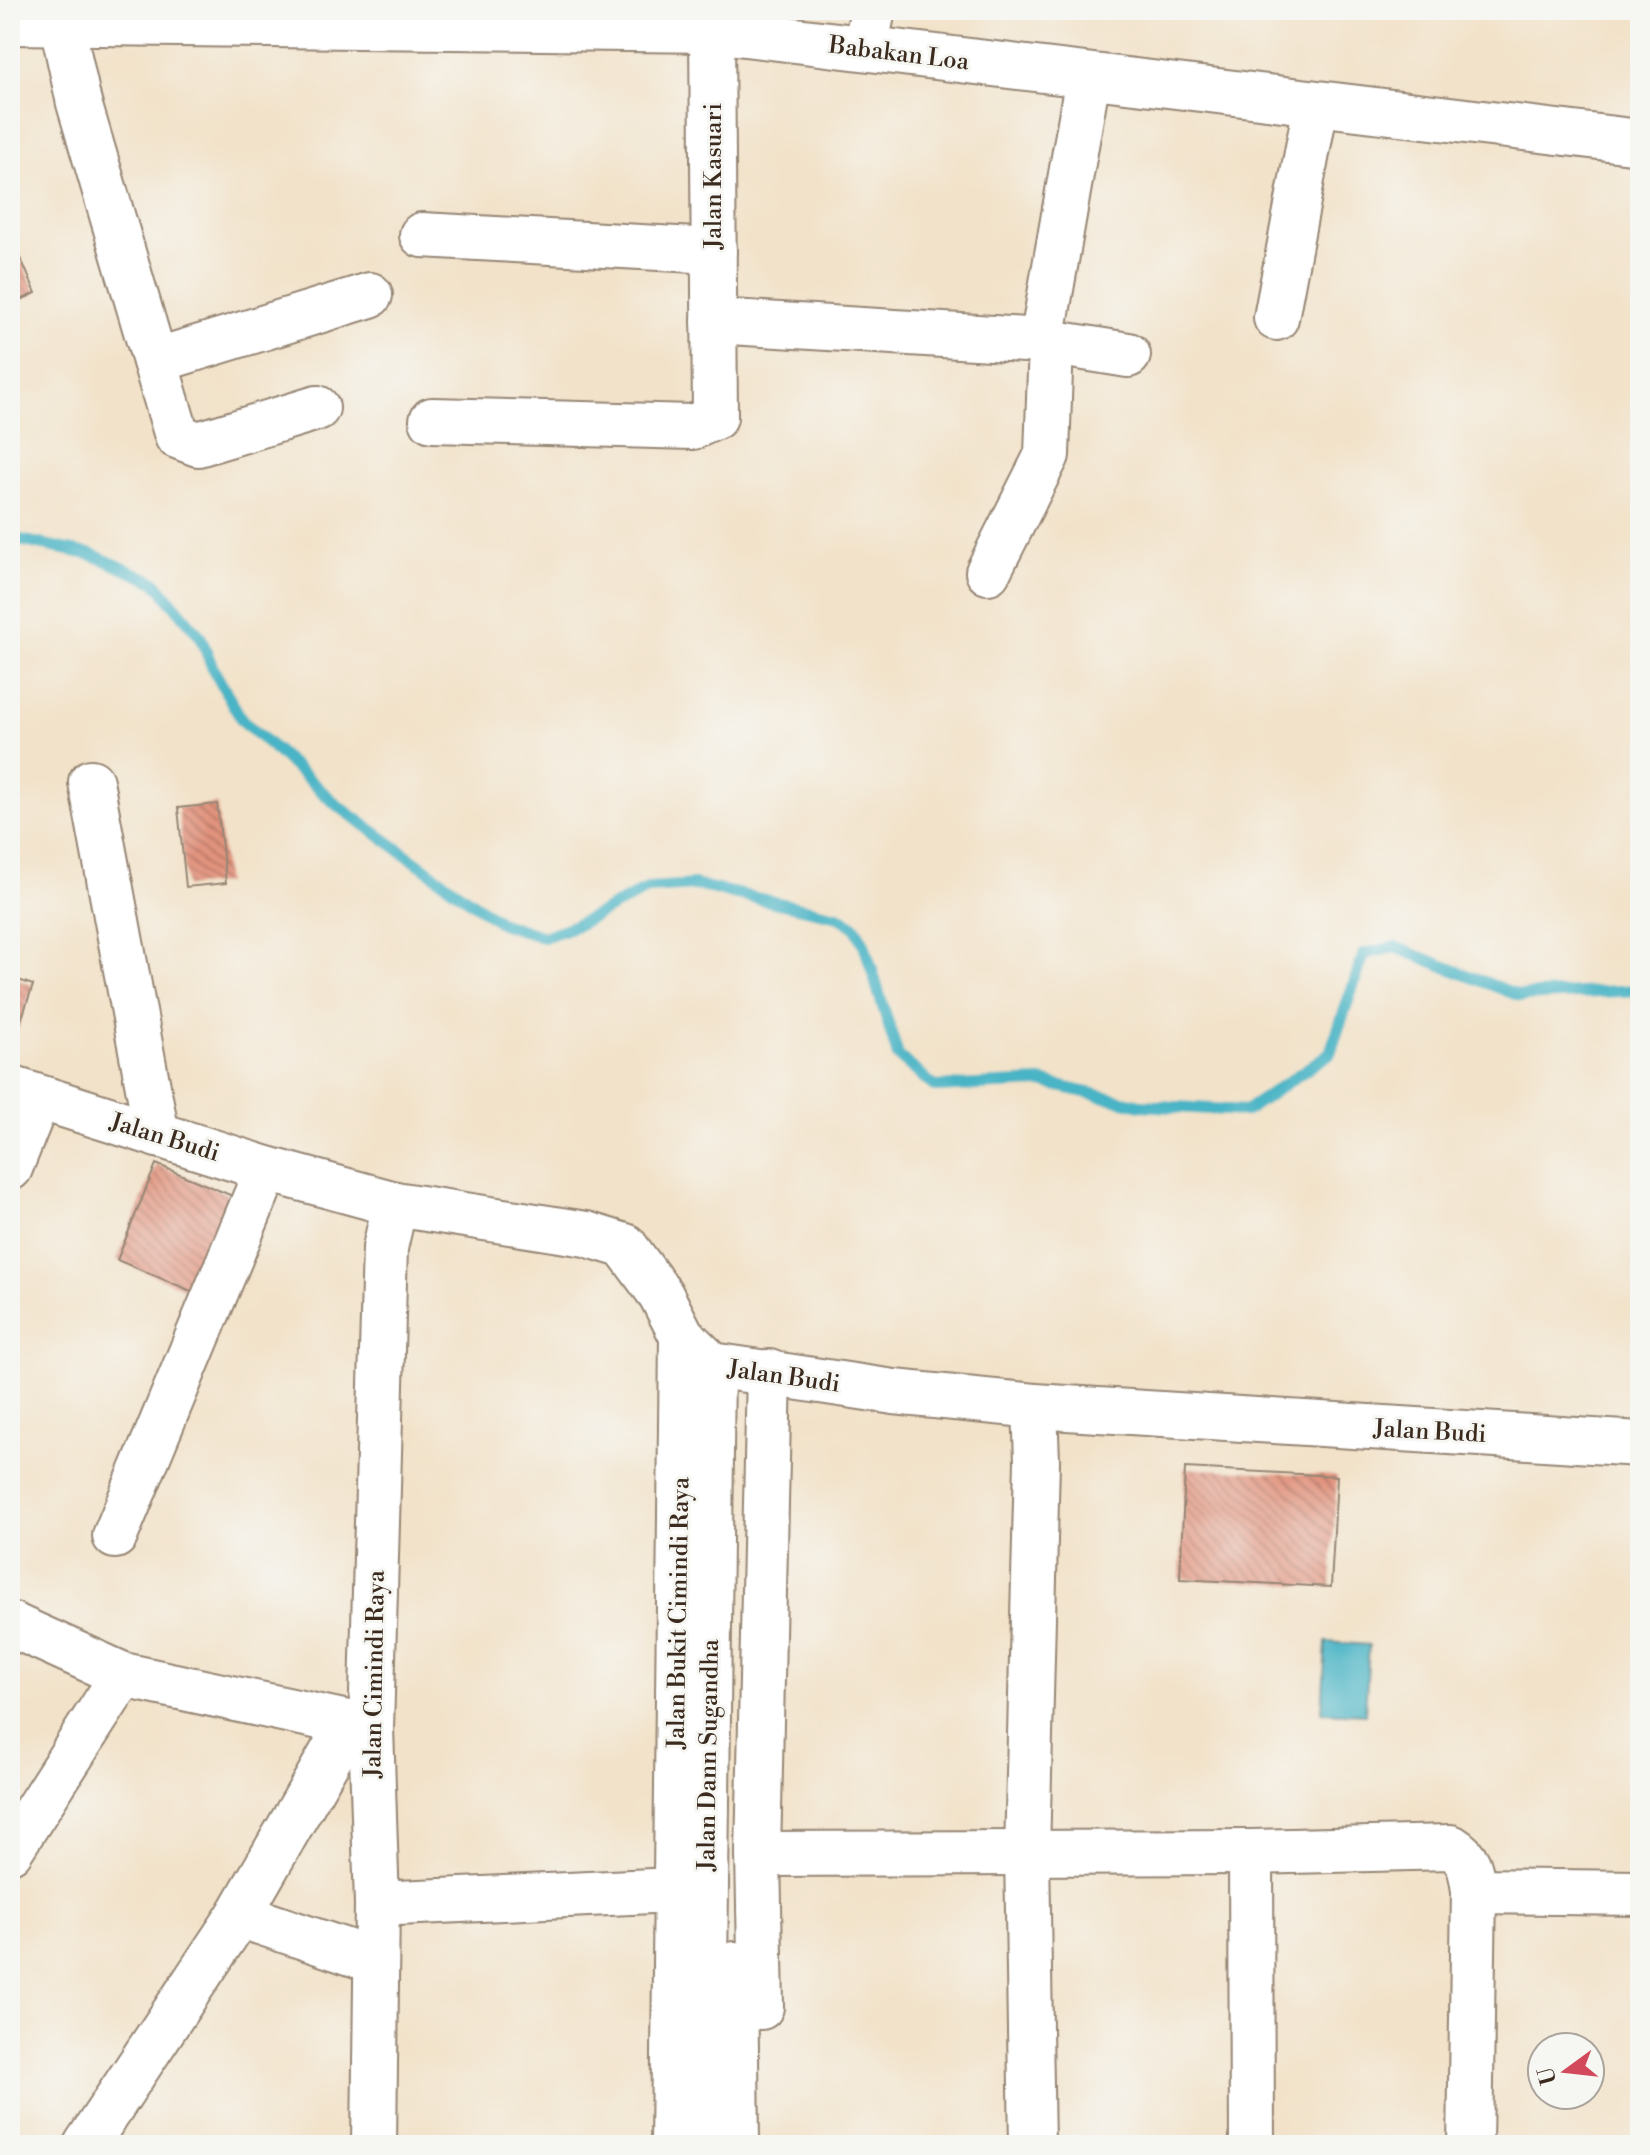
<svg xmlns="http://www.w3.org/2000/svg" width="1650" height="2155" font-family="'Libre Bodoni',serif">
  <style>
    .water { fill: #48b4c5; stroke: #426f72; stroke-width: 2 }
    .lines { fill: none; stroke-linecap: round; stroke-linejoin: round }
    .stream { stroke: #48b4c5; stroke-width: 12 }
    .building { fill: url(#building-back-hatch) }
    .minor-casing { stroke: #968674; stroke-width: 48 }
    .minor { stroke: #fff; stroke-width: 44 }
    .labels { text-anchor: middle; stroke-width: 6; stroke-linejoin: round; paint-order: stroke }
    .street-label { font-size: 24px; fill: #3b2a1e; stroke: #f6f6f2 }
  </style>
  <defs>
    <pattern id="building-back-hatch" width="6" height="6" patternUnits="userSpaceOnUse" patternTransform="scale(2)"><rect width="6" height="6" fill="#e1937d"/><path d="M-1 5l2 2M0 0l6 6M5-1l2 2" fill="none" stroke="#b87866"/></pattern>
  </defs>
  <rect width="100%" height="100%" fill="#f6f6f2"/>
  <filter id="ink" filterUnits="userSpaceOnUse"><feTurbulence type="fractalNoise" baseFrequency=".0125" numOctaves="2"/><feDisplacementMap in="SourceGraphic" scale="16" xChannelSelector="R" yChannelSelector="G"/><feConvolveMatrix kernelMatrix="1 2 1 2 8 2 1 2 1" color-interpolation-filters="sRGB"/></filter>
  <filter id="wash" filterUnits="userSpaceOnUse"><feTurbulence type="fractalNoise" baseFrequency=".006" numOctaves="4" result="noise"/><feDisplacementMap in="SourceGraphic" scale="32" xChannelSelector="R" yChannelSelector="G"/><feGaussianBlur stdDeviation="1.8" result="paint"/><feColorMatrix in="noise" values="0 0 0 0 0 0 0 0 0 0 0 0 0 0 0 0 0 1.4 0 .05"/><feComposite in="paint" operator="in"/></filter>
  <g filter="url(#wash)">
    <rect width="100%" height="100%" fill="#f2e2c9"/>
    <polygon class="water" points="1326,1642 1369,1645 1365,1714 1322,1712"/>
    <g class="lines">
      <polyline class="stream" points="10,538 93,555 155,582 200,636 214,671 242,720 337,805 501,923 543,937 579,924 649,888 695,885 838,916 855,927 864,944 898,1056 935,1087 1041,1082 1141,1105 1246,1111 1330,1053 1364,954 1395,947 1520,996 1640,990"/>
    </g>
    <g id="blocks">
      <g class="building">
        <polygon points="10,234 36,293 10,305"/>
        <polygon points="217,804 226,883 186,887 178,808"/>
        <polygon points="10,977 33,985 15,1038 10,1037"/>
        <polygon points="156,1164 235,1197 196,1293 117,1260"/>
        <polygon points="1185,1468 1337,1476 1331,1587 1180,1579"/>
      </g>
    </g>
  </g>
  <g filter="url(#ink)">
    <use href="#blocks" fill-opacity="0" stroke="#968674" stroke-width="2"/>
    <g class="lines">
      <defs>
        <g id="minor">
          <polyline points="65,10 62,24 79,103 177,436 198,444 317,408"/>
          <polyline points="10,22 712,30 1640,142"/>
          <polyline points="865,48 873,10"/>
          <polyline points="422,235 714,251"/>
          <polyline points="1276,318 1316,105"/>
          <polyline points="714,321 1042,341 1128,355"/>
          <polyline points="1042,341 1088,77"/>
          <polyline points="155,361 370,295"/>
          <polyline points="432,420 693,427 715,417 712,30"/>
          <polyline points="988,572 1047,455 1051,343"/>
          <polyline points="91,782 157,1135"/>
          <polyline points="10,1088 267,1169 395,1204 586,1234 625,1246 661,1295 682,1336 712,1365 894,1392 1035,1406 1640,1444"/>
          <polyline points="10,1168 38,1098"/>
          <polyline points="115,1536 267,1169"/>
          <polyline points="10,1624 123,1675 371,1728"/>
          <polyline points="10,1851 123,1675"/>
          <polyline points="1251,1852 1252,2145"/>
          <path d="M758 1854 1251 1852 1451 1847C1470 1858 1471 1871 1474 1891L1470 2145"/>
          <polyline points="1474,1891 1640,1893"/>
          <polyline points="377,1904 673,1890"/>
          <polyline points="239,1915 375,1961"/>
          <polyline points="735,1964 737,2145"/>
          <polyline points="761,2007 758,1854 769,1372"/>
          <polyline points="86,2145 239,1915 348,1725"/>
          <polyline points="374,2145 377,1904 371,1728 385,1248 395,1204"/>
          <polyline points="673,2145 682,1336"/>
          <polyline points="703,2145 712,1367"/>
          <polyline points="1032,2145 1027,1853 1037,1461 1035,1406"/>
        </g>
      </defs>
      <use href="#minor" class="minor-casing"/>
      <use href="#minor" class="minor"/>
    </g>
  </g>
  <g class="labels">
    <g class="street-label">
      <text transform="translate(899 53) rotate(7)" y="8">Babakan Loa</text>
      <text transform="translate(713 176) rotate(-90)" y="8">Jalan Kasuari</text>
      <text transform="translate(165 1137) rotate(17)" y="8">Jalan Budi</text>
      <text transform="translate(784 1376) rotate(8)" y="8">Jalan Budi</text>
      <text transform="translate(1430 1431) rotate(3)" y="8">Jalan Budi</text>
      <text transform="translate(678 1613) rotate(-89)" y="8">Jalan Bukit Cimindi Raya</text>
      <text transform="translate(374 1674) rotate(-89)" y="8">Jalan Cimindi Raya</text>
      <text transform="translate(708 1755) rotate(-89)" y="8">Jalan Dann Sugandha</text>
    </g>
  </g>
  <rect width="1650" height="2155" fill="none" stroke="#f6f6f2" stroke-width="40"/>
  <g transform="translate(1566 2071) rotate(255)"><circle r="38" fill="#f6f6f2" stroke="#aba49d" stroke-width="2"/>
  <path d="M0-6L14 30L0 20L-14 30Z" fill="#d1495b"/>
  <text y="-12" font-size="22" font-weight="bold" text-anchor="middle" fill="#3b2a1e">U</text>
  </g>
</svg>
